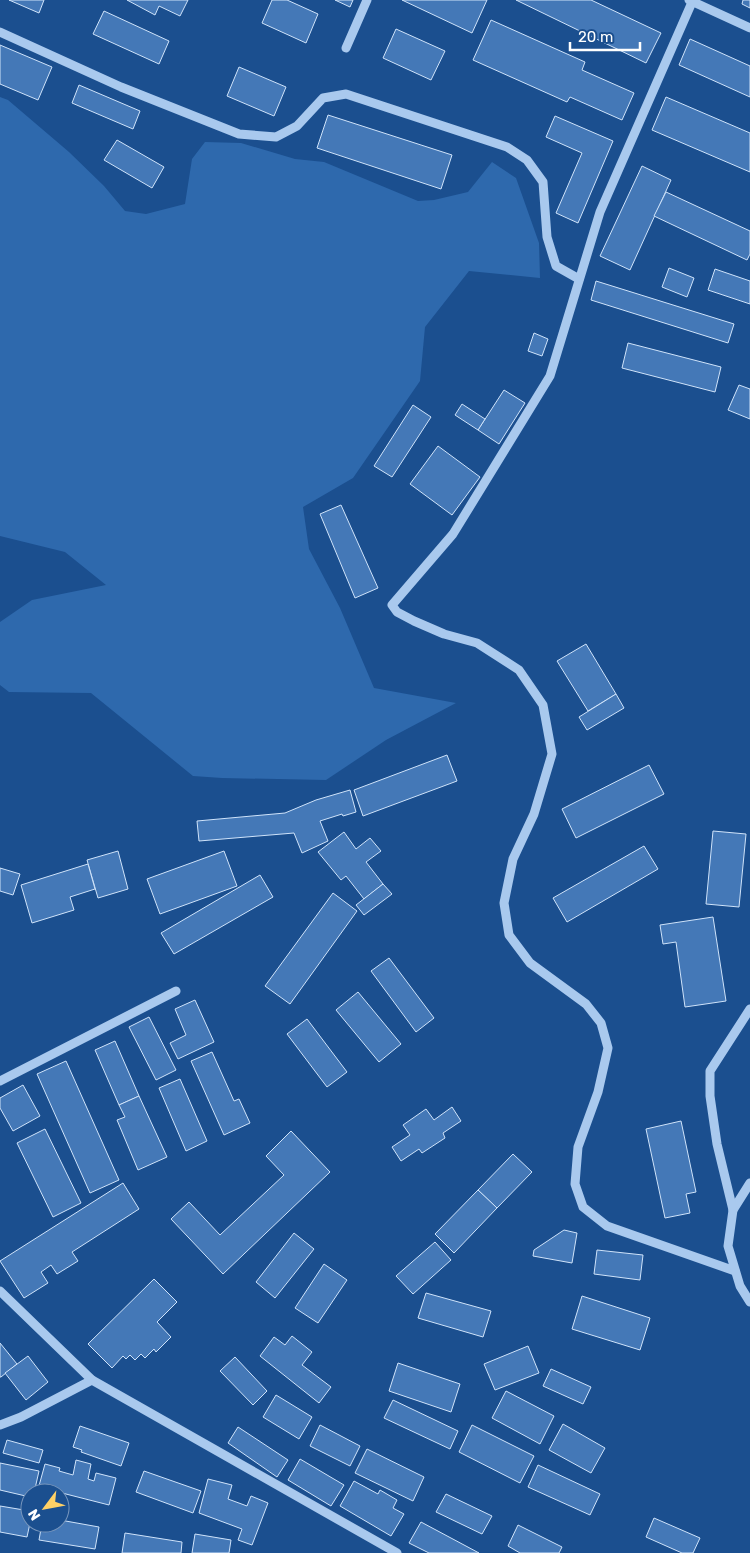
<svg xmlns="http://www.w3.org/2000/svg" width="750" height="1553" font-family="Rubik,sans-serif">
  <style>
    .green { fill: #2e69ad }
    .building { fill: #4478b7; stroke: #cfe3fa }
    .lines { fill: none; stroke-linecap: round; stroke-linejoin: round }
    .minor { stroke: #a9c9ee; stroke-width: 9 }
  </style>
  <rect width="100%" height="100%" fill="#1b4f8f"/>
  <polygon class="green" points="0,97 8,100 69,152 104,186 125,211 146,214 185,204 192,159 205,142 241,143 295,159 324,162 418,201 434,200 468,192 492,162 516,178 539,243 540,278 469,271 425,327 420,381 353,478 303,507 309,549 340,608 374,688 456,703 386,740 326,780 222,778 193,776 91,693 9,692 0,685 0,622 32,600 106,585 65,552 0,536"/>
  <g class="building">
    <polygon points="9,0 44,0 39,13"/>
    <polygon points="127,0 188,0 180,16 159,6 155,15"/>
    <polygon points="272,0 287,0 318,14 306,43 262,23"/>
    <polygon points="335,0 353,0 350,7"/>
    <polygon points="402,0 487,0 472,33"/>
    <polygon points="516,0 591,0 661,33 646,63"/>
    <polygon points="743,0 750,0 750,8 742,4"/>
    <polygon points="104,11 169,41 159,64 93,34"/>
    <polygon points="491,20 585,62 582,70 634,93 622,120 570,97 567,102 473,60"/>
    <polygon points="396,29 445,51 431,80 383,58"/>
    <polygon points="690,39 750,66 750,97 679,65"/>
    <polygon points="0,45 52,67 38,100 0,84"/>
    <polygon points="239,67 286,87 274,116 227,96"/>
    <polygon points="79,85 140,111 133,129 72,103"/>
    <polygon points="666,97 750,133 750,172 652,130"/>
    <polygon points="328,115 452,155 441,189 317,148"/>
    <polygon points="555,116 613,141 578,223 556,213 582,153 546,137"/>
    <polygon points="117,140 164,167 152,188 104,160"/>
    <polygon points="642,166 671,180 630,270 600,256"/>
    <polygon points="666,192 750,231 750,254 747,260 654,216"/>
    <polygon points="669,268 694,278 687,297 662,287"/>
    <polygon points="715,269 750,281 750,304 708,290"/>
    <polygon points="596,281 734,324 728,343 591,300"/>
    <polygon points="534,333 548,339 542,356 528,351"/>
    <polygon points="628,343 721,367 715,392 622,368"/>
    <polygon points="739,385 750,389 750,419 728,410"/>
    <polygon points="504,390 525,403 499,444 478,430"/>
    <polygon points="462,404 485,419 478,430 455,415"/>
    <polygon points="413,405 431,417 392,477 374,466"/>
    <polygon points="438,446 480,477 452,515 410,484"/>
    <polygon points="341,505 378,588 355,598 320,514"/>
    <polygon points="586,644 616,694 588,711 557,661"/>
    <polygon points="616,694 624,708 587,730 579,717"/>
    <polygon points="447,755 457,781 363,816 354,790"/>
    <polygon points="649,765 664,794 576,838 562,809"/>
    <polygon points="350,790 356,812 343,816 342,814 320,821 328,841 302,853 294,833 199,841 197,821 285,813 316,800"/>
    <polygon points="713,831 746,834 739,907 706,904"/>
    <polygon points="344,832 356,849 370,838 381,851 366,862 383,884 364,899 346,876 341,880 318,852"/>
    <polygon points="644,846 658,869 567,922 553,898"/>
    <polygon points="118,851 128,889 98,898 87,860"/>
    <polygon points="224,851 237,886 160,914 147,879"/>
    <polygon points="88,864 95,889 70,897 74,910 32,923 21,885"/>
    <polygon points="0,868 20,874 13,895 0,891"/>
    <polygon points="260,875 273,897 174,954 161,933"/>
    <polygon points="383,884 392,894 364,915 356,905"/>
    <polygon points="333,893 357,911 290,1004 265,986"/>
    <polygon points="713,917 726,1001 685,1007 676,942 663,944 660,925"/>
    <polygon points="389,958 434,1018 416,1032 371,971"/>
    <polygon points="358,992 401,1044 379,1062 336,1010"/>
    <polygon points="195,1000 214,1042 178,1059 170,1043 186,1035 175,1009"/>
    <polygon points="149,1017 176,1070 156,1080 129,1027"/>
    <polygon points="307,1019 347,1072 327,1087 287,1034"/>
    <polygon points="115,1041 139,1096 119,1105 95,1050"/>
    <polygon points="212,1052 234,1101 239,1099 250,1123 224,1135 191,1061"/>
    <polygon points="66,1061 119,1180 90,1193 37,1074"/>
    <polygon points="180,1079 207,1141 186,1151 159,1088"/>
    <polygon points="23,1085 40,1116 13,1131 0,1108 0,1098"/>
    <polygon points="139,1096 167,1157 138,1170 117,1120 125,1117 119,1105"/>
    <polygon points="452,1107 461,1121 443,1133 445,1138 422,1153 419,1149 401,1161 392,1147 410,1135 403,1125 426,1109 434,1120"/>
    <polygon points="681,1121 696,1192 686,1194 690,1213 665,1218 646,1129"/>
    <polygon points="45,1129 81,1203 53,1217 17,1143"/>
    <polygon points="291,1131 330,1172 223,1274 171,1219 189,1202 220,1235 284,1175 266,1156"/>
    <polygon points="513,1154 532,1172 497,1208 478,1190"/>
    <polygon points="123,1183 139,1209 72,1252 78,1261 57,1274 51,1265 41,1272 48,1283 24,1298 0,1261"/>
    <polygon points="478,1190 497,1208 454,1253 435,1234"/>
    <polygon points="564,1230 577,1233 572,1263 533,1256 534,1250"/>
    <polygon points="294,1233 314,1249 275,1298 256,1282"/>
    <polygon points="435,1242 451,1260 413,1294 396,1276"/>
    <polygon points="597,1250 643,1255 640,1280 594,1274"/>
    <polygon points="324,1264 347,1280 318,1323 295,1308"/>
    <polygon points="154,1279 177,1302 157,1322 171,1337 156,1352 154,1349 145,1358 141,1354 135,1360 130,1355 126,1359 123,1356 112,1368 88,1344"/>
    <polygon points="426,1293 491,1311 483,1337 418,1318"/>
    <polygon points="582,1296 650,1318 640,1350 572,1329"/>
    <polygon points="292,1336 312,1352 302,1365 331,1387 319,1403 260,1356 274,1337 285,1345"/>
    <polygon points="0,1343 17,1364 1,1377 0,1377"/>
    <polygon points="528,1346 539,1373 495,1390 484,1364"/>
    <polygon points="28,1356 48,1382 26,1400 5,1373"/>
    <polygon points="235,1357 267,1391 253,1405 220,1371"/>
    <polygon points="398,1363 460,1384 451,1412 389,1391"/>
    <polygon points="551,1369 591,1387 583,1404 543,1386"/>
    <polygon points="506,1391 554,1416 540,1444 492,1418"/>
    <polygon points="276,1395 312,1417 299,1439 263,1417"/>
    <polygon points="393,1400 458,1431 450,1449 384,1418"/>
    <polygon points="563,1424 605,1448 591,1473 549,1450"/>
    <polygon points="320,1425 360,1446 350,1466 310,1446"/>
    <polygon points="472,1425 534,1456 520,1483 459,1452"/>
    <polygon points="80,1426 129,1443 121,1466 81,1452 82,1450 73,1447"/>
    <polygon points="238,1427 288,1460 277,1477 228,1443"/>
    <polygon points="7,1440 43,1450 39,1463 3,1453"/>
    <polygon points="367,1449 424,1477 413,1501 355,1473"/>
    <polygon points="300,1459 344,1485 331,1506 288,1480"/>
    <polygon points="76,1460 91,1464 88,1479 94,1481 96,1473 116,1478 109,1505 62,1493 60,1499 60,1493 37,1493 45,1464 60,1468 59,1471 73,1475"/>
    <polygon points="0,1463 39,1471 34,1493 30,1493 30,1497 0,1490"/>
    <polygon points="538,1465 600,1494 590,1515 528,1487"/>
    <polygon points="144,1471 201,1491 193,1513 136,1492"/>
    <polygon points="208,1479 232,1485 228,1499 247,1506 251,1496 268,1503 252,1545 238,1540 242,1529 199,1513"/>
    <polygon points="354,1481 378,1494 380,1490 397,1500 393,1508 404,1514 391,1536 340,1506"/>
    <polygon points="446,1494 492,1516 482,1534 436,1512"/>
    <polygon points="0,1506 30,1511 30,1523 27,1537 0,1532"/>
    <polygon points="654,1518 700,1538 693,1553 682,1553 646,1537"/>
    <polygon points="60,1520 99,1527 95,1549 39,1540 42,1523 60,1523"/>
    <polygon points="421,1522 479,1553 429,1553 409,1543"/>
    <polygon points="518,1525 562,1547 559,1553 520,1553 508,1546"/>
    <polygon points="125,1533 182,1542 181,1553 122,1553"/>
    <polygon points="195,1534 231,1540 229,1553 192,1553"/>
  </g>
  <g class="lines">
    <g class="minor">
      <polyline points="689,0 750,28"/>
      <polyline points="693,0 600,212 550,376 453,534 392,605 397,612 414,621 444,634 477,643 519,670 543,705 552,754 534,814 513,859 504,903 509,935 530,963 586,1004 601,1023 608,1048 598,1092 578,1147 575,1184 583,1207 607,1226 735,1271"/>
      <polyline points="0,32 121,87 239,134 276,137 297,126 323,98 346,94 507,147 527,160 543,182 547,237 556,266 579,279"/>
      <polyline points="346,48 367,0"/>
      <polyline points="0,1081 176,991"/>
      <polyline points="750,1183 733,1210 728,1246 740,1286 750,1302"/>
      <polyline points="733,1210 717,1144 710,1096 710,1071 750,1009"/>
      <polyline points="0,1291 92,1380 397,1553"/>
      <polyline points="0,1425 21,1417 92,1380"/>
    </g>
  </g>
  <g transform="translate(45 1508) rotate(238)"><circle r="24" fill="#1b4f8f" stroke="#7695bc"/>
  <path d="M0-4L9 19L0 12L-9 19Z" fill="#ffd166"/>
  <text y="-8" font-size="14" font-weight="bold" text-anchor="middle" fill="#ffffff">N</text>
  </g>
  <path d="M570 42v8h70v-8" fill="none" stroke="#ffffff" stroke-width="2.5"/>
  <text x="578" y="42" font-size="15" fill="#ffffff" stroke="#1b4f8f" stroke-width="4" paint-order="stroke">20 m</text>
</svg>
